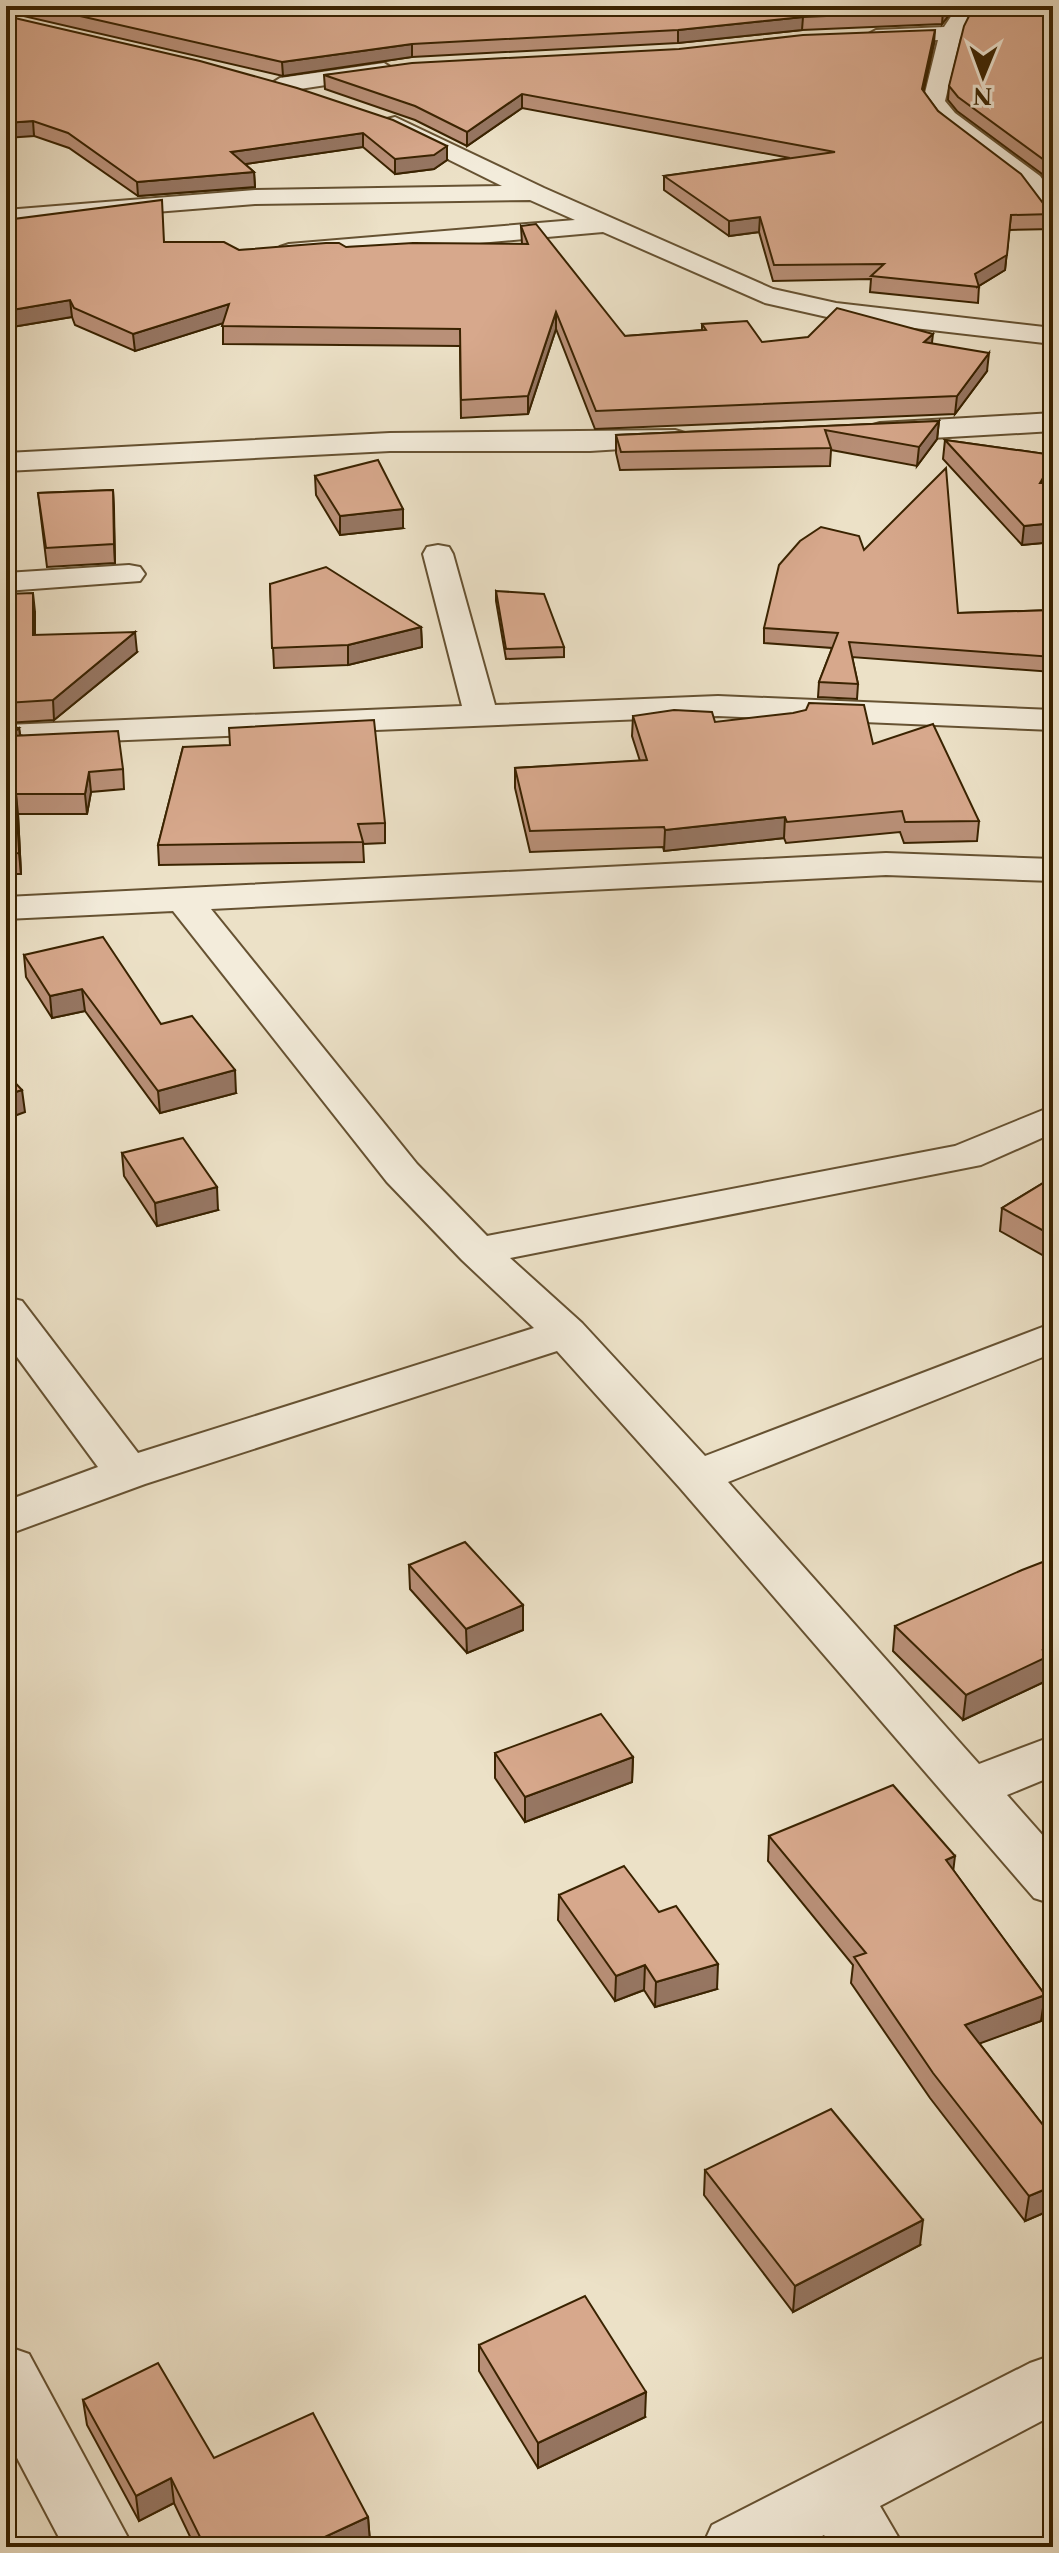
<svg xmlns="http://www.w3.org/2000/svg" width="1059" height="2553" font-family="'Libre Caslon Text',serif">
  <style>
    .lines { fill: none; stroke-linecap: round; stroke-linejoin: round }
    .street-casing { stroke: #665232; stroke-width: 4 }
    .street { fill: #f3ecdb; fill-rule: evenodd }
    .wall { fill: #b99078; stroke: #3a2301; stroke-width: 2 }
    .shaded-wall { fill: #967662; stroke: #3a2301; stroke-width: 2 }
    .building { fill: #d7a88c; stroke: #3a2301; stroke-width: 2 }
  </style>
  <rect width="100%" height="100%" fill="#ece1c7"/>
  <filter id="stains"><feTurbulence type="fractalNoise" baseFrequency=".0025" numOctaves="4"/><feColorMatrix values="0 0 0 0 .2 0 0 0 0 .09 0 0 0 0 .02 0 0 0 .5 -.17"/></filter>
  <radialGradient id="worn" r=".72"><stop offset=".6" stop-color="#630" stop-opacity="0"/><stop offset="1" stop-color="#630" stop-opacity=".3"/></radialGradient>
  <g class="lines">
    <defs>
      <g id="street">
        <polygon points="958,6 979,6 960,38 945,101 955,113 1040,176 1053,194 1053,218 1044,216 1022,186 939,123 923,101 938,40 876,42 865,36 876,30 944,27"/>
        <polygon points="384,63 395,70 392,75 280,92 269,85 280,78"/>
        <polygon points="395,117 544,188 773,289 836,303 1053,328 1053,344 836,319 765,303 603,232 289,260 280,257 276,252 280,247 289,244 575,220 530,200 255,204 6,224 6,210 255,190 502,186 387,129 383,124 387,119"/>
        <polygon points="1053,413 1053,431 880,441 870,438 866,432 870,426 880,423"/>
        <polygon points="675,430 685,433 689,439 685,445 590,451 390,451 6,471 6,453 390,433"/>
        <polygon points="438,545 449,547 453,554 495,705 718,696 1053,710 1053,730 718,716 6,745 6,725 462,706 423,554 427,547"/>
        <polygon points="129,565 140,567 145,574 140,581 6,591 6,573"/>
        <polygon points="886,853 1053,859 1053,881 886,875 211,909 417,1164 487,1236 955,1146 1053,1106 1053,1133 981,1165 510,1258 582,1323 705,1456 1053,1323 1053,1353 728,1482 979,1764 1053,1736 1053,1776 1007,1795 1053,1847 1053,1904 1034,1898 680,1488 557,1351 145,1484 6,1535 6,1501 98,1467 6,1342 6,1297 22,1301 138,1453 534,1328 462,1260 387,1182 173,911 6,919 6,897"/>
        <polygon points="6,2346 29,2354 133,2547 64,2547 6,2437"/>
        <polygon points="1053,2355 1053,2415 880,2506 904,2547 832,2547 824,2535 801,2547 702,2547 712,2525 1030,2363"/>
      </g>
    </defs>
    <use href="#street" class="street-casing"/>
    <use href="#street" class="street"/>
  </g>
  <g class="wall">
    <polygon points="6,6 956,6 942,24 802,30 678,43 412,57 283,76 6,12"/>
    <polygon points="1053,6 1053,190 1042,174 957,111 948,100 949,86"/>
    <polygon points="6,16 447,160 434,169 395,174 363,147 245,164 254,172 255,187 138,196 69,148 34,136"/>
    <polygon points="934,43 923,91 938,111 1043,203 1053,205 1053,229 1009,230 1005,270 979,286 978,303 870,292 871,279 773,281 759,232 729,236 664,190 664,176 790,158 522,108 467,146 415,120 325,89 324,75"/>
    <polygon points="521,226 625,336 702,330 702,324 762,342 932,344 987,371 955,414 595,429 556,329 528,414 461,418 460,346 223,344 223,323 135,351 75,325 72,317 6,328 164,242 239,250 346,247 522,244"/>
    <polygon points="939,421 937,439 917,466 831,450 830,466 620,470 616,453 616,435"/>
    <polygon points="945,440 1053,455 1053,476 1049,483 1053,483 1053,542 1022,545 943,459"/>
    <polygon points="315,476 403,528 340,535 316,495"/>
    <polygon points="113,490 115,563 47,567 38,493"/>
    <polygon points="864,550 958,613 1053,610 1053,672 852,657 858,684 857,699 818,697 819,682 832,648 764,643 764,628"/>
    <polygon points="270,584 421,627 422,647 348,665 274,668"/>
    <polygon points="496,591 564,647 564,657 506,659 496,601"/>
    <polygon points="6,594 35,612 35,635 137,652 54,720 6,723"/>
    <polygon points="633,716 715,722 873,744 979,821 977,841 904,843 900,832 786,843 784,838 664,851 663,847 530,852 515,788 515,768 640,761 632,736"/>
    <polygon points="6,727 19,728 20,735 123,769 124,789 91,792 87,814 18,814 21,874 6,874"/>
    <polygon points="183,747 385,823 385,843 363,844 364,862 159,865 158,845"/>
    <polygon points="24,955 161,1024 236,1093 160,1113 85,1011 52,1018 26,977"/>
    <polygon points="122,1153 218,1210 157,1226 124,1176"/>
    <polygon points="1053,1177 1053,1261 1000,1231 1002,1208"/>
    <polygon points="409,1565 523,1605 523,1630 467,1653 410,1589"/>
    <polygon points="895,1626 1047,1672 1046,1681 963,1720 893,1651"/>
    <polygon points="495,1753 633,1757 632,1782 525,1822 495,1778"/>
    <polygon points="769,1836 953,1870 1045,1995 1041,2021 979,2043 1053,2138 1053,2209 1025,2221 930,2098 851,1983 853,1965 768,1861"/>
    <polygon points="559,1895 717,1989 655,2007 644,1990 615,2001 558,1920"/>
    <polygon points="705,2170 920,2245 793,2312 704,2195"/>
    <polygon points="479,2345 645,2417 538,2468 479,2371"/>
    <polygon points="83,2400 214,2458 368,2517 370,2542 358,2547 195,2547 174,2503 139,2521 87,2425"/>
  </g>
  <g class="shaded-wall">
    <polygon points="947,6 956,6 942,24 943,11"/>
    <polygon points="803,17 802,30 678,43 678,30"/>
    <polygon points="935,30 934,43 921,103 922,89"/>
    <polygon points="412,44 412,57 283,76 282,62"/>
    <polygon points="522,94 522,108 467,146 467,132"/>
    <polygon points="33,121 34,136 6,138 6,123"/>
    <polygon points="363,133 363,147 232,166 231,152"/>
    <polygon points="447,146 447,160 434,169 395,174 395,159"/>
    <polygon points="254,172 255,187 138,196 137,182"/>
    <polygon points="1011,215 1005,270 977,287 975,274"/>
    <polygon points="760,217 759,232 729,236 729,221"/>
    <polygon points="70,300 72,317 6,328 6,311"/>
    <polygon points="229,304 230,321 135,351 133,334"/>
    <polygon points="556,312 556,329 528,414 528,396"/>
    <polygon points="933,334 931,351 924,342"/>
    <polygon points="989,353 987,371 955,414 957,396"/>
    <polygon points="939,421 937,439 917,466 919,447"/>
    <polygon points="1053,461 1053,476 1039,501 1040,483"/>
    <polygon points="113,490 114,509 115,563 114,544"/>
    <polygon points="403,509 403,528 340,535 340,516"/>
    <polygon points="1053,523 1053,542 1022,545 1024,526"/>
    <polygon points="33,593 35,612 35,654 33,635"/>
    <polygon points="421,627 422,647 348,665 348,645"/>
    <polygon points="135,632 137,652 54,720 53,700"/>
    <polygon points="19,728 22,747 9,736"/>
    <polygon points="89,772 91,792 87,814 85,794"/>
    <polygon points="16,794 18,814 21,874 19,853"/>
    <polygon points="785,817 784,838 664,851 665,830"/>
    <polygon points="82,989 85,1011 52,1018 50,996"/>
    <polygon points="235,1070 236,1093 160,1113 158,1091"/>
    <polygon points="22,1090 25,1112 6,1119 6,1095"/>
    <polygon points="217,1187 218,1210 157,1226 155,1203"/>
    <polygon points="523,1605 523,1630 467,1653 466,1629"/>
    <polygon points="1053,1646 1053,1670 1047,1672 1046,1681 963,1720 966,1695 1043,1650"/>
    <polygon points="633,1757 632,1782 525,1822 525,1797"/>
    <polygon points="955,1856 952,1881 946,1860"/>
    <polygon points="718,1964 717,1989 655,2007 656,1982"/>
    <polygon points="645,1965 644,1990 615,2001 616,1976"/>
    <polygon points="1045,1995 1041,2021 962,2050 965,2025"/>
    <polygon points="1053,2186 1053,2209 1025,2221 1029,2196"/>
    <polygon points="923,2220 920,2245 793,2312 795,2286"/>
    <polygon points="646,2392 645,2417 538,2468 538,2443"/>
    <polygon points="171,2478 174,2503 139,2521 136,2496"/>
    <polygon points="368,2517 370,2542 358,2547 303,2547"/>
  </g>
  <g class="building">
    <polygon points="36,6 947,6 943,11 803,17 678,30 412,44 282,62"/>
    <polygon points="974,6 1053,6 1053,173 1044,160 958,97 949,86 964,26"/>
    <polygon points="6,16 200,61 297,88 393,120 447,146 434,155 395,159 363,133 231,152 254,172 137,182 68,133 33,121 6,123"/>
    <polygon points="935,30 922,89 938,111 1021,174 1043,203 1053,205 1053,214 1011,215 1007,255 975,274 979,287 871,276 884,264 774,265 760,217 729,221 664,176 835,152 522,94 467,132 415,106 324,75 412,63 679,49 803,35"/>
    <polygon points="162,200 164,242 224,242 239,250 326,243 339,243 346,247 413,243 528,244 521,226 536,224 625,336 706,330 702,324 747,321 762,342 808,337 837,308 933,334 924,342 989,353 957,396 596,411 556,312 528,396 461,400 460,329 222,326 229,304 133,334 74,308 70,300 6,311 6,220"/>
    <polygon points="939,421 919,447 825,430 831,448 621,452 616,435"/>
    <polygon points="945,440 1053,455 1053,461 1040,483 1053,483 1053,523 1024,526"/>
    <polygon points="378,460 403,509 340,516 315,476"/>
    <polygon points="946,468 958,613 1053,610 1053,657 849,642 858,684 819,682 838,633 764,628 779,565 800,541 821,527 859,536 864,550"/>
    <polygon points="113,490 114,544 46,548 38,493"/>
    <polygon points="326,567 421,627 348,645 272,648 270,584"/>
    <polygon points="496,591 544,594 564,647 506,649"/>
    <polygon points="33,593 33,635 135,632 53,700 6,703 6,594"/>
    <polygon points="809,703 864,705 873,744 933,724 979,821 905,822 902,811 787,822 785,817 665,830 664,827 530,831 515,768 647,760 633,716 674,710 712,712 715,722 793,713 806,710"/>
    <polygon points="374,720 385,823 358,824 363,842 158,845 183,747 230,745 229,728"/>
    <polygon points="6,727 19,728 9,736 118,731 123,769 89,772 85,794 16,794 19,853 6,854"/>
    <polygon points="103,937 161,1024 192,1016 235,1070 158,1091 82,989 50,996 24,955"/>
    <polygon points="6,1073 22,1090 6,1095"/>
    <polygon points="183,1138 217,1187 155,1203 122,1153"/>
    <polygon points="1053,1177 1053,1236 1002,1208"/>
    <polygon points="465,1542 523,1605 466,1629 409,1565"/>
    <polygon points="1053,1558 1053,1646 1043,1650 1049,1656 966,1695 895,1626 1022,1570"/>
    <polygon points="601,1714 633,1757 525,1797 495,1753"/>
    <polygon points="893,1785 955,1856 946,1860 1045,1995 965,2025 1053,2138 1053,2186 1029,2196 933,2073 854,1957 866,1953 769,1836"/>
    <polygon points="624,1866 659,1912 676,1906 718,1964 656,1982 645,1965 616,1976 559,1895"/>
    <polygon points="831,2109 923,2220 795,2286 705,2170"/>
    <polygon points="585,2296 646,2392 538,2443 479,2345"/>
    <polygon points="158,2363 214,2458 313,2413 368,2517 303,2547 205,2547 171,2478 136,2496 83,2400"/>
    <polygon points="1053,2532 1053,2547 1032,2547 1030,2544"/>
  </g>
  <rect width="1059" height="2553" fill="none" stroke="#ece1c7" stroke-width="32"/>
  <rect x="8" y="8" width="1043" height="2537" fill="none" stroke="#3a2301" stroke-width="4"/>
  <rect x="16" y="16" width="1027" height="2521" fill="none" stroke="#3a2301" stroke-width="2"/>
  <g transform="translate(983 76) rotate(181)" stroke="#f3ecdb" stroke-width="6" paint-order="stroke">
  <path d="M0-6L14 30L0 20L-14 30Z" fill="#3a2301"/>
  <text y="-12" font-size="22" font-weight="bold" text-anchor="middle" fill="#3a2301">N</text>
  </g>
  <rect width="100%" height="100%" filter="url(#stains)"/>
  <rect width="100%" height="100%" fill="url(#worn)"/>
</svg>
